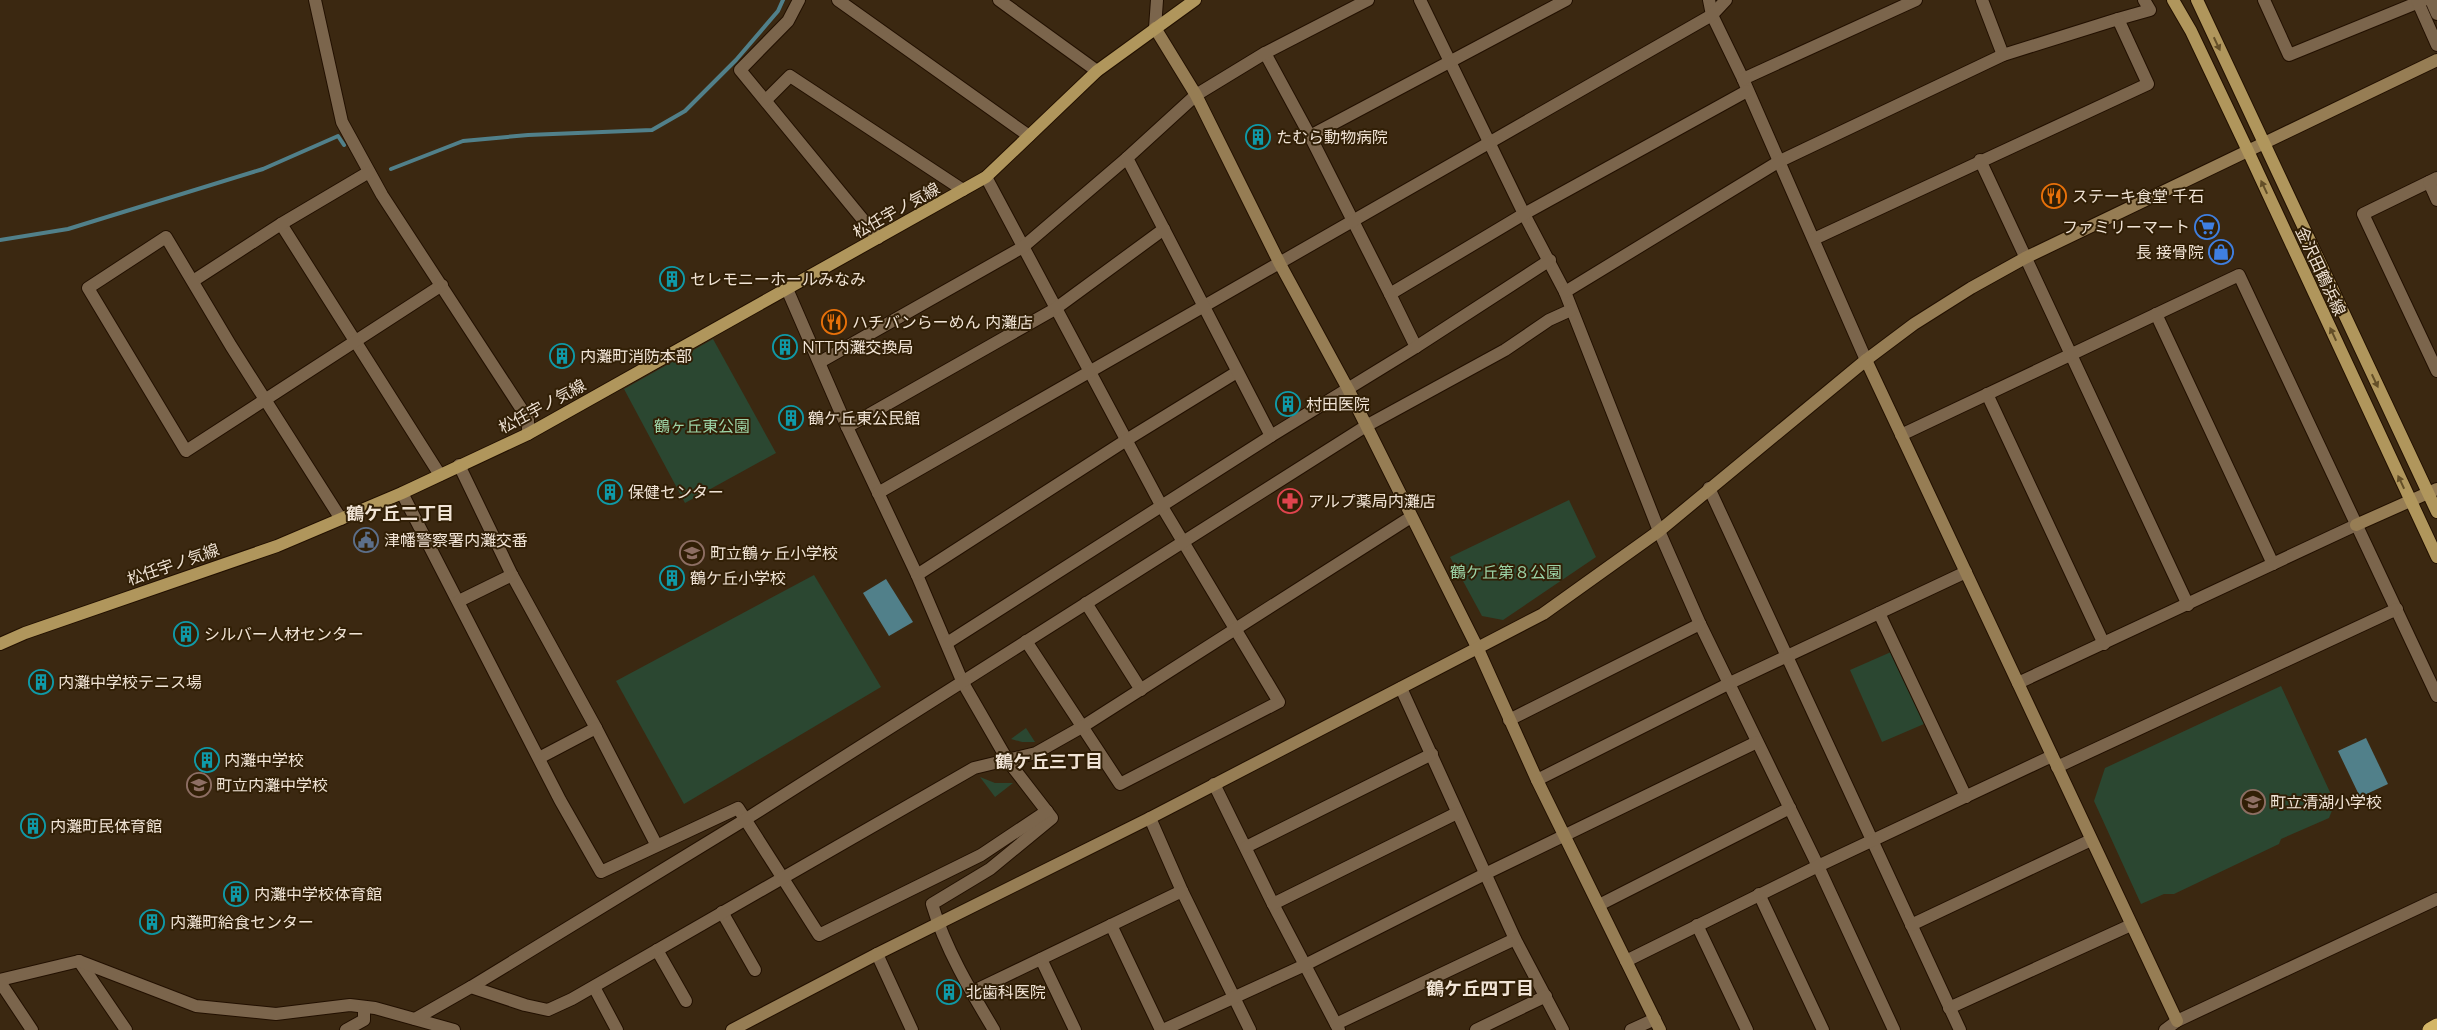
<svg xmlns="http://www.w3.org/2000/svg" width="2437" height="1030" font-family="Montserrat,'Noto Sans JP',sans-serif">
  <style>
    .green { fill: #2b4731 }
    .water { fill: #51808a }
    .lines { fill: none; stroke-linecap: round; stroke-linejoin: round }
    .stream { stroke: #51808a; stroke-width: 4 }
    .street-casing { stroke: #221000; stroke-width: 14 }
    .secondary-casing { stroke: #221000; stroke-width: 14 }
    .primary-casing { stroke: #221000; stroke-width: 14 }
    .highway-casing { stroke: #221000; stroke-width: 16 }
    .street { stroke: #7b654c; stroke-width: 12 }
    .secondary { stroke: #967d54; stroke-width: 12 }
    .primary { stroke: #b0965c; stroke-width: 12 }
    .highway { stroke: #d4b667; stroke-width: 15 }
    .oneway { fill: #644f28 }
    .labels { text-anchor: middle; stroke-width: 4; stroke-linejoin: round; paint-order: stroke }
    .poi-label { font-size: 16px; fill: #f0e3d5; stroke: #311f06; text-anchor: start }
    .street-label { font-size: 16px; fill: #f0e3d5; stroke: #311f06 }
    .park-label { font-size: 16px; fill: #9cd3a6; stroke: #311f06 }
    .neighbourhood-label { font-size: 18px; font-weight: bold; fill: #f0e3d5; stroke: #311f06 }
  </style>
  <rect width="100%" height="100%" fill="#3b2811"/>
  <g class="green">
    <polygon points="713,339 776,453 685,503 624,389"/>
    <polygon points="1569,500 1596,557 1503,620 1482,616 1450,557"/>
    <polygon points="814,575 881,687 684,804 616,681"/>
    <polygon points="1891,652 1924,724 1882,742 1850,670"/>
    <polygon points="2281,686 2335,803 2329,818 2281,839 2279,844 2174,894 2164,894 2141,904 2094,801 2105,768"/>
    <polygon points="1026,728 1035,742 1022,742 1011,739"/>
    <polygon points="980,777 995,783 1013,783 995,797"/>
  </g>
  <g class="water">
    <polygon points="886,579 913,622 889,636 863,593"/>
    <polygon points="2366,738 2388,784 2360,797 2338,751"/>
  </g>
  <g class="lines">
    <g class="stream">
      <polyline points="391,169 463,141 528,135 652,130 685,111 736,60 778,11 783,0"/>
      <polyline points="0,240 68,229 263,169 338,136 344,145"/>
    </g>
    <defs>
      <g id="street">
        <polyline points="315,0 342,122 382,195 528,419 528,434"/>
        <polyline points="799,0 788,21 740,70 878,238"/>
        <polyline points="838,0 1029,136"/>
        <polyline points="999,0 1097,71"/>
        <polyline points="1420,0 1524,214 1565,292 1659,531 1700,624 1818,866 1894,1030"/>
        <polyline points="1709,0 1712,15 1743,79 1866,360"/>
        <polyline points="1982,0 2003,55"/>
        <polyline points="2264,0 2289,55 2424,0"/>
        <polyline points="2417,0 2437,45"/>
        <polyline points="2431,0 2437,14"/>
        <polyline points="2118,19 2150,10 2144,0"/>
        <polyline points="1155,28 1157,0"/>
        <polyline points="1265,53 1310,136 1566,0"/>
        <polyline points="1743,79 1916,0"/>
        <polyline points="766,100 790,76 963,190"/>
        <polyline points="1310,136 1390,294 1524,214 1747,91"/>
        <polyline points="1980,160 2188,605"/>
        <polyline points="986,177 1161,505 1279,702 1120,784 1026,641"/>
        <polyline points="2437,178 2363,214 2437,371"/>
        <polyline points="2429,182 2437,200"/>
        <polyline points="281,224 440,475"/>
        <polyline points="193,281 281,224 369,172"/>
        <path d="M787 289 847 427 917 575 963 683 1008 761 1052 818 990 869 932 904C945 948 970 990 994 1030"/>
        <polyline points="1565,292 1778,162 2003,55 2118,19 2148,84 1814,239"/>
        <polyline points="1390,294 1416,347"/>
        <polyline points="2156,314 2273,564"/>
        <polyline points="820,362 1023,247 1127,158"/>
        <polyline points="1987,394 2104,644"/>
        <polyline points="847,427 1055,309 1164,229"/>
        <polyline points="1901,435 2239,275 2437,696"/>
        <polyline points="1271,436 1416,347 1550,260"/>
        <polyline points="459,465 512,575 596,728 656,844"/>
        <polyline points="1709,488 1960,1030"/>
        <polyline points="402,493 560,800 601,872 738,808 819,935 981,855 1047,811"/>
        <polyline points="878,493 1712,15 1726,0"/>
        <polyline points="341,519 231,346 166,237 88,288 186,451 442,285"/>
        <polyline points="917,575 1128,439 1237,372"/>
        <polyline points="459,601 512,575"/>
        <polyline points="1086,603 1141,690"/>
        <polyline points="1879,613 1966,797"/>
        <polyline points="947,643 1271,436 1127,158 1196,95 1265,53 1368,0"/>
        <polyline points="2018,683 2356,525"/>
        <polyline points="1401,688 1515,939 1563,1030"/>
        <polyline points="1509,720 1700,624"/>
        <polyline points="539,758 596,728"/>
        <polyline points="2057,767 2397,609"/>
        <polyline points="1537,780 1730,683 1966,572"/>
        <polyline points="1214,784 1273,904 1339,1030"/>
        <polyline points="1150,818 1182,891 1250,1030"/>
        <polyline points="1246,847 1432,754"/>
        <polyline points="1759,894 1823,1030"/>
        <polyline points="1273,904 1457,813"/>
        <polyline points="1599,905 1790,808"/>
        <polyline points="722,912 755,970"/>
        <polyline points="1111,925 1161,1030"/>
        <polyline points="1697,925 1747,1030"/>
        <polyline points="1911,925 2091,840"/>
        <polyline points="657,950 686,1001"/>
        <polyline points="877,954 912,1030"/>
        <polyline points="1041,959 1075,1030"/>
        <polyline points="79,961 126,1030"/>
        <polyline points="1626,961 1818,866 2052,756"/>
        <polyline points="0,980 79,961 196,1006 276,1014 350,1005 375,1008 454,1030"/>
        <polyline points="0,982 32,1030"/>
        <polyline points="471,987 746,819 1366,426 1505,350 1549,320 1571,310"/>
        <polyline points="594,987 617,1030"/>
        <polyline points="972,992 1182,891"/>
        <polyline points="1949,1008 2131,925"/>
        <polyline points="415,1019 471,987 525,1005 548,1010 572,999 974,768 1036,753 1082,727 1411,517"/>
        <polyline points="1336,1024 1515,939"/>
        <polyline points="346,1030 364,1020 364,1007"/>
        <polyline points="1163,1030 1305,965 1485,874 1757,742"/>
        <polyline points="1476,1030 1546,996"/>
        <polyline points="1631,1030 1655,1019"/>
        <polyline points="2165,1030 2177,1021 2437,899"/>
      </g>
      <g id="secondary">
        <polyline points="1155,28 1196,95 1280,264 1348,389 1478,649 1537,780 1660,1030"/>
        <polyline points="1866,360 2177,1021"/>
        <polyline points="2356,525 2437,489"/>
        <polyline points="732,1030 877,954 1150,818 1543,614 1659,531 1866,360 1914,324 1971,288 2025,258 2437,60"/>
      </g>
      <g id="primary">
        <polyline points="2173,0 2191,31 2248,151 2437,557"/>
        <polyline points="2197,0 2437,512"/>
        <polyline points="0,644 25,633 277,546 402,493 528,434 986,177 1097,71 1195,0"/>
      </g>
      <polyline id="highway" points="2430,1030 2437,1026"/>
    </defs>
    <use href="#street" class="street-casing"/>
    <use href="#secondary" class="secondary-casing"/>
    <use href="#primary" class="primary-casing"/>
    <use href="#highway" class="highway-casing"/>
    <use href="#street" class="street"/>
    <use href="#secondary" class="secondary"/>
    <use href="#primary" class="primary"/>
    <use href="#highway" class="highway"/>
  </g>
  <defs><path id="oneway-solid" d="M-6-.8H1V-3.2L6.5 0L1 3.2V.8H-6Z" transform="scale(1.25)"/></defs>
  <g class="oneway">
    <use href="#oneway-solid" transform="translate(2217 44) rotate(65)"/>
    <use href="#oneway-solid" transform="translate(2264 187) rotate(-115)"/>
    <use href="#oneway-solid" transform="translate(2333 334) rotate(-115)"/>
    <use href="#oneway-solid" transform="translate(2375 381) rotate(65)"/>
    <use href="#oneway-solid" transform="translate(2401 482) rotate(-115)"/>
  </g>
  <defs>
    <symbol id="building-ring" viewBox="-11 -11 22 22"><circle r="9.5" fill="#311f06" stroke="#0f9aa8" stroke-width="1.5"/><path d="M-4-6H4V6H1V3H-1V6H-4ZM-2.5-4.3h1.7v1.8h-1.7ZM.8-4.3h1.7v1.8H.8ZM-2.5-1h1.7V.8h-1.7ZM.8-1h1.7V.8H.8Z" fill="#0f9aa8"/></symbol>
    <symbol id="restaurant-ring" viewBox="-11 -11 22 22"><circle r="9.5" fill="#311f06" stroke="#e8710a" stroke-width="1.5"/><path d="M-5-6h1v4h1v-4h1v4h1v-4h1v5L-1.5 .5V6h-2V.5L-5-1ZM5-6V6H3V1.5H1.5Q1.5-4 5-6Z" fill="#e8710a"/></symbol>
    <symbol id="supermarket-ring" viewBox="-11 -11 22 22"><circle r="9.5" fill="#311f06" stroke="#3f7fe0" stroke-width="1.5"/><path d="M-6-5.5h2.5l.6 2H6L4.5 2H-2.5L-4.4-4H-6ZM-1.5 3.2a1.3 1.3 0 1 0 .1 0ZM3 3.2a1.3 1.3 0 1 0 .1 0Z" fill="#3f7fe0"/></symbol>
    <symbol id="shop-ring" viewBox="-11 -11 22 22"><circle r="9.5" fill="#311f06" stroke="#3f7fe0" stroke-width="1.5"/><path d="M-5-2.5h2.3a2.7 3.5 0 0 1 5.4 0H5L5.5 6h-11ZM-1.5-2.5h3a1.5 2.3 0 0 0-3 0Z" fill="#3f7fe0"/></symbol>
    <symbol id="pharmacy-ring" viewBox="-11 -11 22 22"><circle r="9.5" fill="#311f06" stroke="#e0444e" stroke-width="1.5"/><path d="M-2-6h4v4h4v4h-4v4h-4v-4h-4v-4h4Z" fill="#e0444e"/></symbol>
    <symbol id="civic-ring" viewBox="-11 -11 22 22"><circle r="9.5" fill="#311f06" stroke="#5c6f8a" stroke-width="1.5"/><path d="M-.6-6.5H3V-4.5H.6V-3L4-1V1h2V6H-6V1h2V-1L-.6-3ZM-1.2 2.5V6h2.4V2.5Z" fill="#5c6f8a"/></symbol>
    <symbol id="school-ring" viewBox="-11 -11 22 22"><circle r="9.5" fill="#311f06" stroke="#8d6e63" stroke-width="1.5"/><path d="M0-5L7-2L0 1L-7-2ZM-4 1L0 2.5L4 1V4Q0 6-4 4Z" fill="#8d6e63"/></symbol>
  </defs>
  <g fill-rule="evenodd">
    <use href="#building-ring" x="1244" y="123" width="28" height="28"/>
    <use href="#restaurant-ring" x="2040" y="182" width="28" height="28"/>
    <use href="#supermarket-ring" x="2193" y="213" width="28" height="28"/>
    <use href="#shop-ring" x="2207" y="238" width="28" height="28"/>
    <use href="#building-ring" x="658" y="265" width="28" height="28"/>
    <use href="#restaurant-ring" x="820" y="308" width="28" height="28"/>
    <use href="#building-ring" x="771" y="333" width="28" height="28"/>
    <use href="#building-ring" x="548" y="342" width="28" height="28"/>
    <use href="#building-ring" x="1274" y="390" width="28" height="28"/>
    <use href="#building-ring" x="777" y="404" width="28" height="28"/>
    <use href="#building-ring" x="596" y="478" width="28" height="28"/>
    <use href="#pharmacy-ring" x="1276" y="487" width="28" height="28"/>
    <use href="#civic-ring" x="352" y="526" width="28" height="28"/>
    <use href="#school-ring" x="678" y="539" width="28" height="28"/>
    <use href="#building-ring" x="658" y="564" width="28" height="28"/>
    <use href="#building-ring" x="172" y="620" width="28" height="28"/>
    <use href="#building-ring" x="27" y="668" width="28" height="28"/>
    <use href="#building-ring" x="193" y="746" width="28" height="28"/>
    <use href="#school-ring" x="185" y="771" width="28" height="28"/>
    <use href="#school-ring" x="2239" y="788" width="28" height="28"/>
    <use href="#building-ring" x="19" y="812" width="28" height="28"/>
    <use href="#building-ring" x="222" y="880" width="28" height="28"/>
    <use href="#building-ring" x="138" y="908" width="28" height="28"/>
    <use href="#building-ring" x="935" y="978" width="28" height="28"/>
  </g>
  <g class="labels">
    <g class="poi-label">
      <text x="1276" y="143">たむら動物病院</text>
      <text x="2072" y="202">ステーキ食堂 千石</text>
      <text x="2190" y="233" text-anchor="end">ファミリーマート</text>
      <text x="2204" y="258" text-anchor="end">長 接骨院</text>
      <text x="690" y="285">セレモニーホールみなみ</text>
      <text x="852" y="328">ハチバンらーめん 内灘店</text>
      <text x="802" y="353">NTT内灘交換局</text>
      <text x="580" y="362">内灘町消防本部</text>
      <text x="1306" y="410">村田医院</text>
      <text x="808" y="424">鶴ケ丘東公民館</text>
      <text x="628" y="498">保健センター</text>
      <text x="1308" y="507">アルプ薬局内灘店</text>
      <text x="384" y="546">津幡警察署内灘交番</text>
      <text x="710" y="559">町立鶴ヶ丘小学校</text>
      <text x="690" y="584">鶴ケ丘小学校</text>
      <text x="204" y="640">シルバー人材センター</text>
      <text x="58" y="688">内灘中学校テニス場</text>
      <text x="224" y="766">内灘中学校</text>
      <text x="216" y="791">町立内灘中学校</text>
      <text x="2270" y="808">町立清湖小学校</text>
      <text x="50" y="832">内灘町民体育館</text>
      <text x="254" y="900">内灘中学校体育館</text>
      <text x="170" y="928">内灘町給食センター</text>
      <text x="966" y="998">北歯科医院</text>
    </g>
    <g class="street-label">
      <text transform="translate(896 210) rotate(-29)" y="6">松任宇ノ気線</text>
      <text transform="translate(2321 271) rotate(65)" y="6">金沢田鶴浜線</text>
      <text transform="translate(542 406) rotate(-28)" y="6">松任宇ノ気線</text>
      <text transform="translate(173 564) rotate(-19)" y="6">松任宇ノ気線</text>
    </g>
    <g class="park-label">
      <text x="702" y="432">鶴ヶ丘東公園</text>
      <text x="1506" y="578">鶴ケ丘第８公園</text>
    </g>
    <g class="neighbourhood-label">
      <text x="400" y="520">鶴ケ丘二丁目</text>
      <text x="1049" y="768">鶴ケ丘三丁目</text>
      <text x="1480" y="995">鶴ケ丘四丁目</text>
    </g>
  </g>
</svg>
